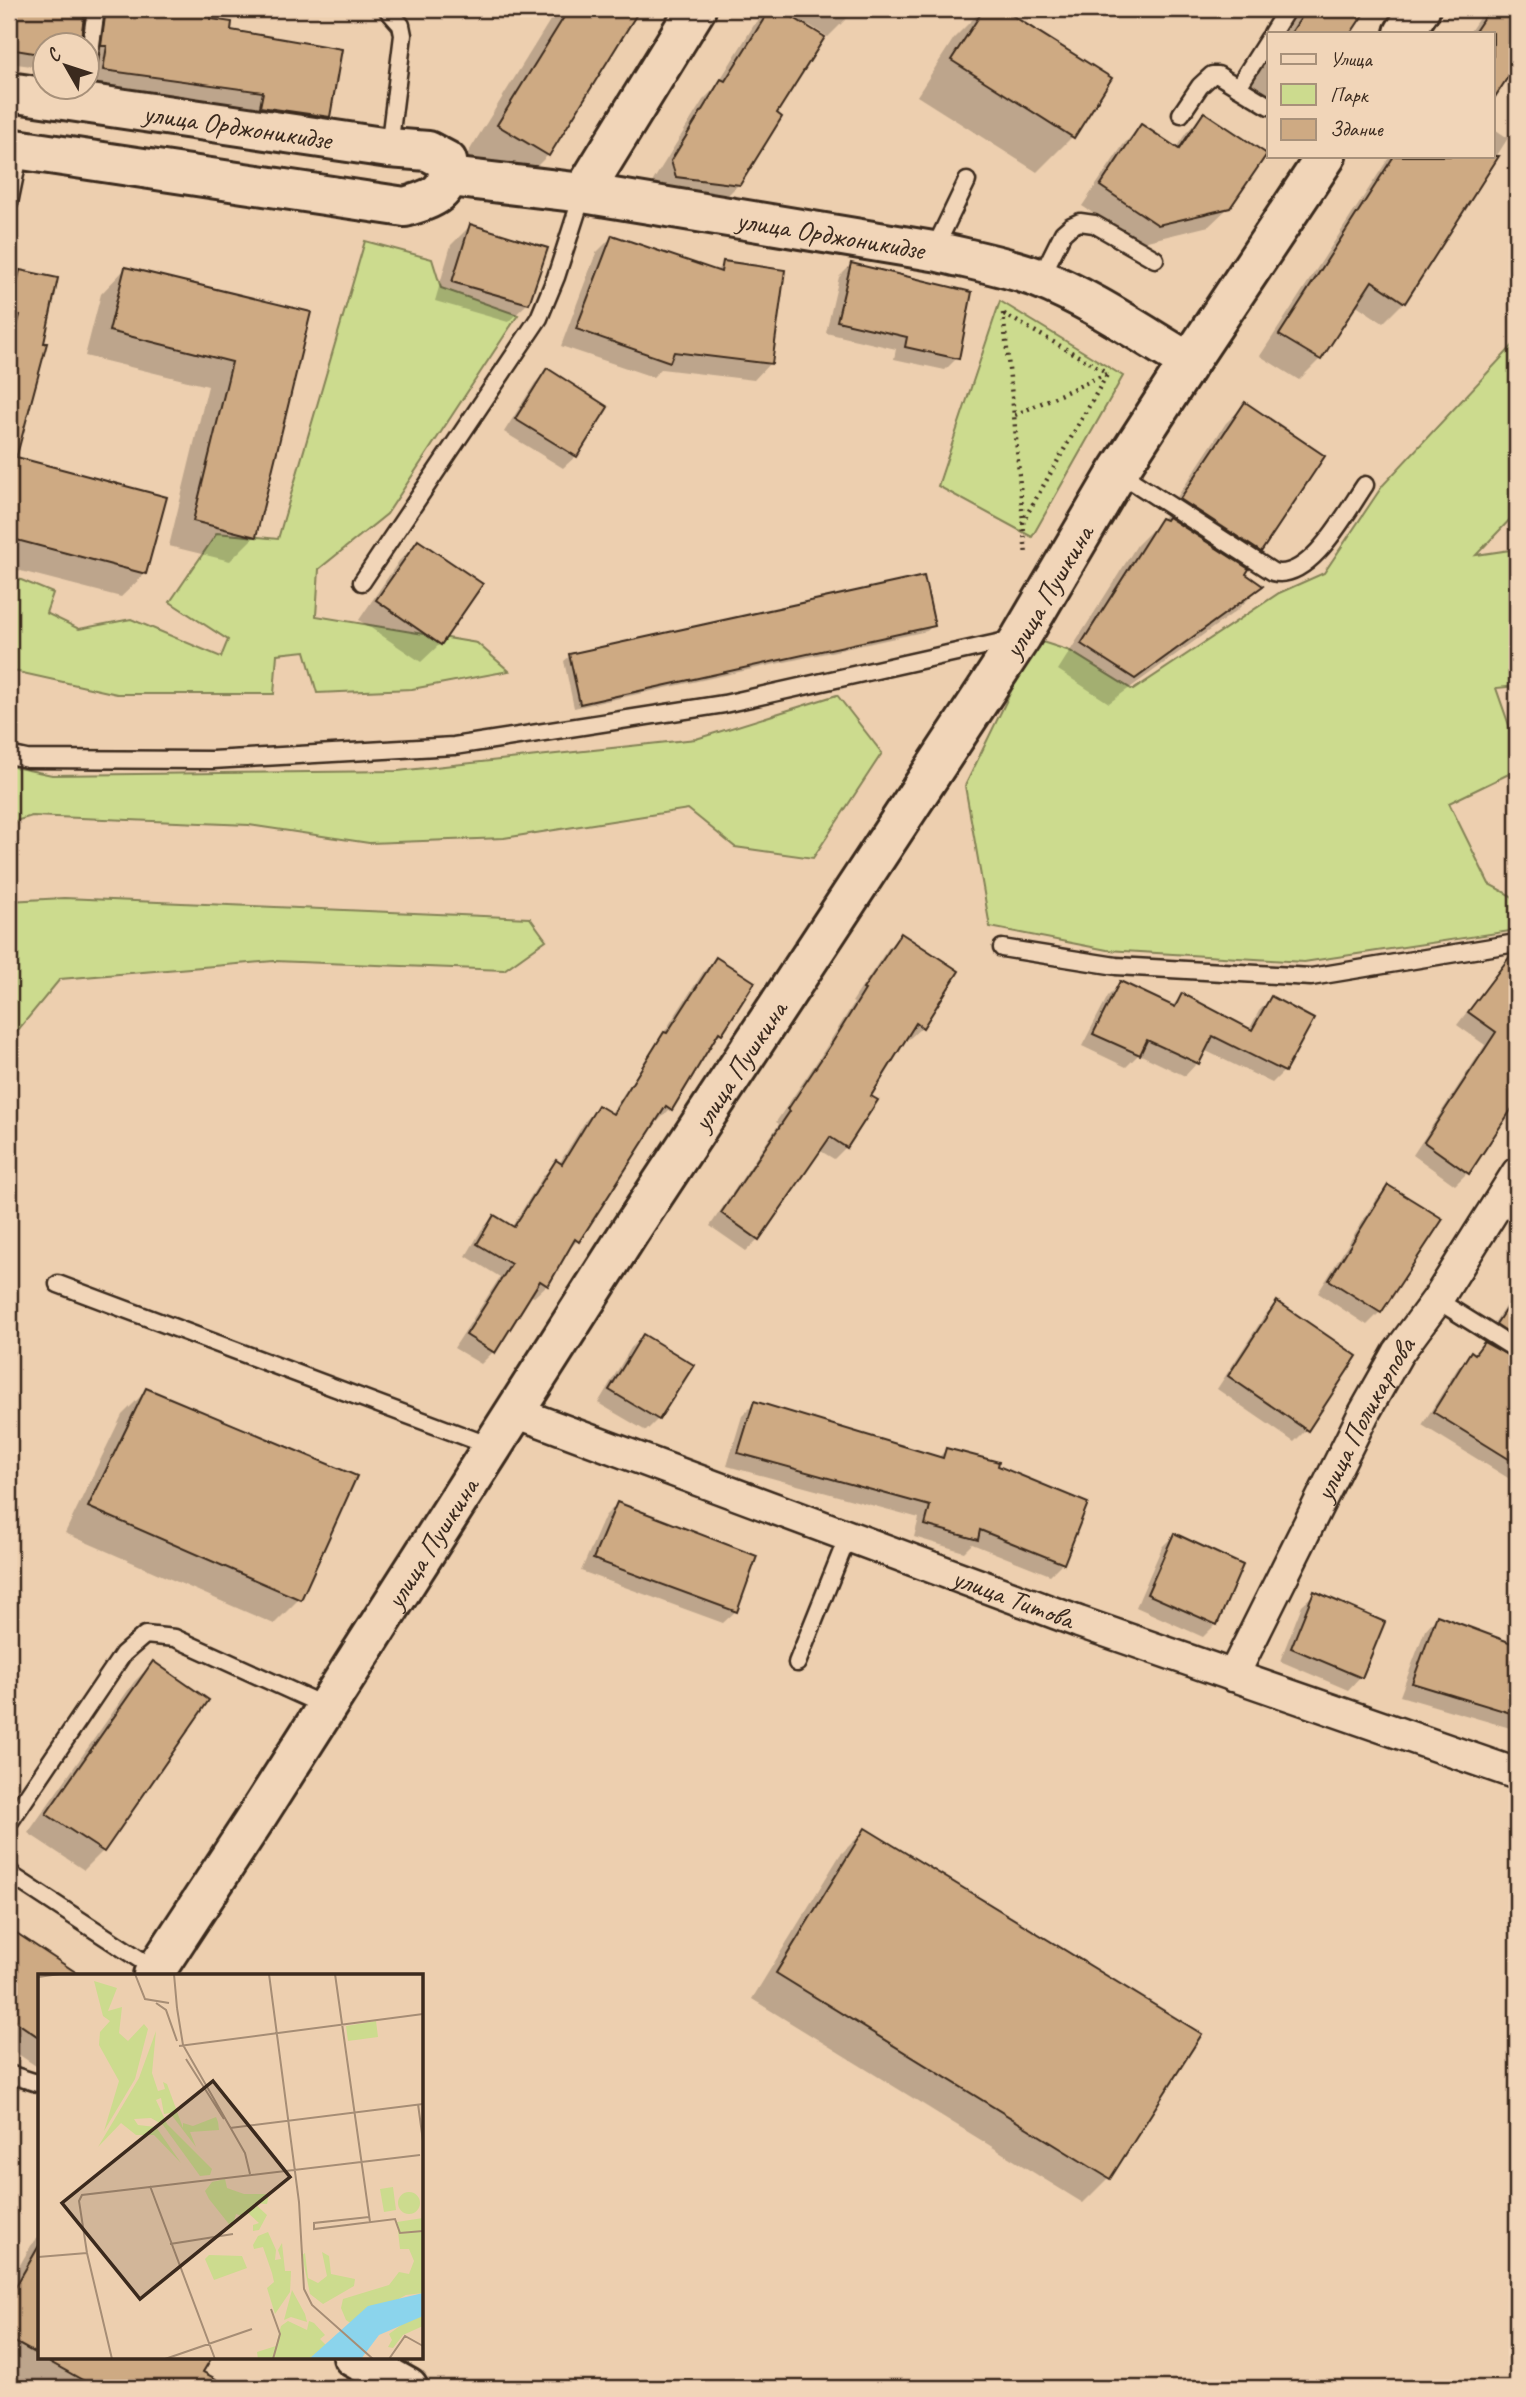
<svg xmlns="http://www.w3.org/2000/svg" width="1526" height="2397" font-family="Caveat,sans-serif">
  <style>
    .green { fill: #ccdb8e; stroke: #848256; stroke-width: 2 }
    .shadow { fill: #0003 }
    .building { fill: #ceaa83; stroke: #3b2a1e; stroke-width: 2 }
    .lines { fill: none; stroke-linecap: round; stroke-linejoin: round }
    .lane-casing { stroke: #3b2a1e; stroke-width: 21 }
    .street-casing { stroke: #3b2a1e; stroke-width: 35 }
    .secondary-casing { stroke: #3b2a1e; stroke-width: 44 }
    .path { stroke: #3b2a1e; stroke-width: 4.5; stroke-dasharray: 2 5; stroke-linecap: butt }
    .lane { stroke: #f1d5b8; stroke-width: 16 }
    .street { stroke: #f1d5b8; stroke-width: 30 }
    .secondary { stroke: #f1d5b8; stroke-width: 38 }
    .labels { text-anchor: middle; stroke-width: 6; stroke-linejoin: round; paint-order: stroke }
    .street-label { font-size: 28px; fill: #3b2a1e; stroke: #f1d5b8 }
    .inset-road { fill: none; stroke: #a68d75; stroke-width: 2 }
    .view { fill: #3b2a1e; fill-opacity: 0.15; stroke: #3b2a1e; stroke-width: 3.5 }
    .inset-edge { fill: none; stroke: #3b2a1e; stroke-width: 3.5 }
  </style>
  <rect width="100%" height="100%" fill="#edcfaf"/>
  <filter id="ink" filterUnits="userSpaceOnUse"><feTurbulence type="fractalNoise" baseFrequency=".0143" numOctaves="2"/><feDisplacementMap in="SourceGraphic" scale="14" xChannelSelector="R" yChannelSelector="G"/><feConvolveMatrix kernelMatrix="1 2 1 2 8 2 1 2 1" color-interpolation-filters="sRGB"/></filter>
  <g filter="url(#ink)">
    <g class="green">
      <polygon points="365,241 432,259 441,288 518,315 387,514 319,569 316,616 477,643 509,671 412,689 317,693 305,651 277,654 274,694 117,694 9,670 9,575 53,593 46,613 79,629 131,619 221,657 228,640 170,602 217,533 278,539"/>
      <polygon points="1000,301 1123,376 1032,537 938,486"/>
      <polygon points="1517,341 1517,512 1476,555 1517,549 1517,686 1496,688 1517,748 1517,770 1449,803 1489,884 1517,899 1517,934 1510,931 1304,962 1107,950 990,927 965,786 1036,640 1070,651 1133,690 1279,593 1324,573 1383,485"/>
      <polygon points="837,695 882,753 813,858 735,847 688,809 504,838 369,843 249,825 32,816 9,823 9,766 52,775 398,771 696,739"/>
      <polygon points="64,898 530,918 546,940 504,970 274,961 60,979 9,1041 9,901"/>
    </g>
    <g class="shadow">
      <polygon points="9,9 85,9 81,34 104,9 211,9 210,21 229,31 329,116 297,148 88,88 88,46 46,46 46,68 9,63"/>
      <polygon points="557,9 638,9 548,155 512,191 463,161"/>
      <polygon points="770,9 856,9 828,37 809,25 774,114 739,184 720,203 658,195 653,181 703,100 715,88 754,25"/>
      <polygon points="983,9 999,9 1109,78 1073,136 1037,172 917,96 954,38"/>
      <polygon points="1300,9 1366,9 1350,33 1284,33"/>
      <polygon points="1485,9 1517,9 1517,76 1510,71 1493,97 1493,33 1469,33"/>
      <polygon points="1269,56 1269,116 1241,99"/>
      <polygon points="1204,114 1229,207 1209,226 1139,243 1082,206 1123,145 1141,126 1175,149 1186,133"/>
      <polygon points="1493,128 1508,138 1404,302 1383,323 1355,304 1320,359 1299,380 1260,356 1390,156 1493,156"/>
      <polygon points="470,226 546,249 527,304 508,322 435,301 451,245"/>
      <polygon points="612,237 715,272 724,263 770,363 754,380 661,369 653,377 561,346 596,253"/>
      <polygon points="851,265 957,358 945,370 894,359 896,349 826,333 839,277"/>
      <polygon points="125,269 309,314 255,536 230,561 169,546 208,386 85,356 101,294"/>
      <polygon points="20,271 42,344 45,345 14,458 145,574 121,597 9,568 9,283"/>
      <polygon points="547,371 576,456 563,468 504,432 535,383"/>
      <polygon points="1245,405 1259,551 1243,567 1243,575 1261,587 1236,611 1109,703 1058,670 1137,545 1162,520 1226,423"/>
      <polygon points="418,542 440,644 421,662 359,620 399,561"/>
      <polygon points="933,625 927,631 574,708 564,661 570,656"/>
      <polygon points="901,935 922,1027 909,1039 906,1037 868,1096 846,1147 834,1159 819,1150 758,1239 746,1251 710,1226 779,1124 776,1122 820,1057 854,1003 852,1002 889,947"/>
      <polygon points="1510,958 1517,963 1517,1085 1513,1090 1517,1093 1517,1098 1468,1172 1455,1185 1413,1155 1485,1045 1457,1025 1498,971"/>
      <polygon points="716,959 721,1033 710,1043 670,1109 658,1121 655,1120 578,1240 565,1253 547,1285 534,1297 530,1295 494,1351 481,1364 454,1348 500,1277 466,1256 482,1229 494,1217 511,1228 544,1175 557,1163 559,1164 586,1120 599,1107 610,1115 704,971"/>
      <polygon points="1121,983 1171,1007 1183,995 1249,1030 1259,1011 1271,998 1284,1071 1272,1083 1204,1050 1197,1063 1185,1076 1139,1054 1126,1067 1082,1046 1108,996"/>
      <polygon points="1389,1187 1440,1219 1380,1312 1367,1325 1318,1293 1376,1199"/>
      <polygon points="1517,1288 1517,1477 1513,1481 1422,1425 1459,1366 1484,1344 1516,1364 1511,1354 1485,1337"/>
      <polygon points="1277,1303 1355,1356 1306,1430 1294,1442 1217,1389 1265,1315"/>
      <polygon points="643,1336 658,1419 646,1431 598,1403 631,1348"/>
      <polygon points="9,1347 16,1352 9,1363"/>
      <polygon points="147,1390 299,1599 274,1624 65,1533 122,1415"/>
      <polygon points="755,1403 938,1458 946,1450 996,1467 1062,1563 1050,1575 972,1544 964,1552 914,1537 919,1518 727,1466 742,1416"/>
      <polygon points="617,1504 736,1611 723,1623 581,1571 605,1516"/>
      <polygon points="1174,1535 1241,1566 1216,1624 1203,1637 1136,1607 1162,1547"/>
      <polygon points="1315,1593 1382,1623 1360,1677 1348,1690 1280,1661 1302,1605"/>
      <polygon points="1437,1617 1484,1652 1517,1661 1517,1730 1400,1696 1425,1630"/>
      <polygon points="153,1663 103,1851 84,1870 28,1833 134,1682"/>
      <polygon points="865,1830 1200,2035 1108,2178 1083,2203 752,1999 840,1855"/>
      <polygon points="9,1930 77,1975 40,1975 40,2062 36,2066 9,2048"/>
      <polygon points="40,2236 40,2357 210,2357 200,2372 228,2388 33,2388 9,2374 9,2284 32,2244"/>
    </g>
    <g class="building">
      <polygon points="9,9 85,9 80,46 46,46 46,55 9,49"/>
      <polygon points="106,9 213,9 211,19 232,22 231,30 342,49 330,117 260,107 263,92 103,70 107,46 101,46"/>
      <polygon points="569,9 640,9 549,156 497,125"/>
      <polygon points="770,9 779,9 825,37 777,113 782,117 740,185 676,177 671,161 721,79 725,81"/>
      <polygon points="984,9 1002,9 1112,78 1074,138 951,60"/>
      <polygon points="1307,9 1367,9 1351,33 1291,33"/>
      <polygon points="1490,9 1517,9 1517,63 1493,100 1493,33 1474,33"/>
      <polygon points="1204,112 1267,154 1230,208 1158,225 1100,186 1141,124 1179,149"/>
      <polygon points="1394,156 1499,156 1405,303 1372,281 1321,360 1279,335"/>
      <polygon points="470,224 548,248 529,304 452,282"/>
      <polygon points="612,235 721,272 723,261 785,270 772,364 674,352 670,362 576,329"/>
      <polygon points="851,263 972,292 959,359 905,347 907,337 837,321"/>
      <polygon points="125,267 311,312 256,537 193,521 232,362 109,331"/>
      <polygon points="20,270 58,278 44,343 47,343 17,455 9,454 9,356 20,315 10,313"/>
      <polygon points="547,368 608,407 577,457 515,419"/>
      <polygon points="1245,402 1325,456 1261,552 1180,499"/>
      <polygon points="9,455 167,497 146,574 9,538"/>
      <polygon points="1168,517 1249,569 1246,574 1263,586 1135,679 1081,644 1161,518 1166,520"/>
      <polygon points="418,540 483,584 441,645 376,600"/>
      <polygon points="924,576 935,626 580,704 569,654"/>
      <polygon points="901,933 959,971 923,1028 916,1023 871,1096 878,1100 847,1148 830,1137 759,1240 721,1213 790,1111 788,1109 832,1043 865,990 863,989"/>
      <polygon points="1511,955 1517,956 1517,1101 1469,1174 1424,1142 1496,1032 1468,1012"/>
      <polygon points="716,957 755,982 722,1034 719,1032 672,1110 666,1106 579,1242 575,1239 548,1286 540,1281 495,1353 466,1335 511,1264 477,1244 494,1215 514,1227 556,1160 562,1164 598,1105 613,1114 664,1032 667,1033"/>
      <polygon points="1120,981 1175,1007 1182,993 1252,1030 1271,996 1314,1019 1285,1072 1213,1036 1199,1064 1147,1040 1140,1055 1093,1034"/>
      <polygon points="1388,1185 1443,1219 1381,1313 1329,1280"/>
      <polygon points="1517,1292 1517,1338 1496,1324"/>
      <polygon points="1277,1301 1357,1356 1308,1431 1228,1376"/>
      <polygon points="643,1334 694,1365 659,1420 609,1390"/>
      <polygon points="1484,1342 1517,1360 1517,1464 1433,1412 1471,1351 1475,1354"/>
      <polygon points="146,1388 357,1476 301,1600 88,1507"/>
      <polygon points="754,1401 943,1458 946,1448 999,1462 998,1466 1088,1503 1064,1564 980,1530 978,1540 925,1525 930,1506 738,1453"/>
      <polygon points="617,1502 757,1556 737,1612 593,1559"/>
      <polygon points="1174,1533 1243,1565 1217,1625 1147,1594"/>
      <polygon points="1314,1591 1385,1622 1362,1678 1291,1648"/>
      <polygon points="1437,1615 1517,1645 1517,1715 1412,1683"/>
      <polygon points="153,1661 209,1700 104,1852 46,1814"/>
      <polygon points="865,1828 1202,2034 1110,2179 776,1973"/>
      <polygon points="9,1928 80,1975 40,1975 40,2038 9,2017"/>
      <polygon points="40,2244 40,2356 9,2339 9,2298"/>
      <polygon points="41,2357 212,2357 203,2372 232,2388 97,2388"/>
    </g>
    <g class="lines">
      <defs>
        <g id="lane">
          <polyline points="387,9 401,25 403,35 389,148"/>
          <polyline points="1272,33 1287,9"/>
          <polyline points="88,66 96,9"/>
          <polyline points="1238,87 1269,38"/>
          <polyline points="1181,114 1200,86 1212,75 1218,75 1269,106"/>
          <polyline points="9,203 20,150"/>
          <polyline points="933,252 967,181"/>
          <polyline points="1040,279 1063,233 1071,226 1080,222 1094,224 1155,259"/>
          <path d="M1118 472 1273 572C1310 582 1347 511 1365 485"/>
          <polyline points="362,582 539,318 556,277 583,193"/>
          <polyline points="9,755 27,759 212,760 454,746 724,704 1015,639"/>
          <polyline points="1002,948 1116,966 1311,977 1510,944 1517,946"/>
          <polyline points="58,1284 493,1447"/>
          <polyline points="1437,1300 1517,1350"/>
          <polyline points="797,1663 848,1536"/>
          <polyline points="9,1823 123,1654 145,1635 175,1638 327,1707"/>
          <polyline points="9,1870 14,1877 156,1970"/>
          <polyline points="9,2074 40,2084"/>
        </g>
        <g id="street">
          <path id="s1" d="M515 1412 1079 1622 1517 1774"/>
          <path id="s2" d="M1233 1676 1363 1415 1398 1353 1437 1300 1517 1173"/>
        </g>
        <g id="secondary">
          <polyline points="1404,33 1420,9"/>
          <path id="s3" d="M9 92 389 148 428 151 447 161C453 193 432 199 405 207L9 148"/>
          <path id="s4" d="M450 177 583 193 939 252C972 260 1006 266 1038 278 1091 299 1140 333 1189 362"/>
          <polyline points="583,193 696,9"/>
          <path id="s5" d="M153 1975 252 1824 630 1231 1021 637 1118 472 1189 362 1326 156"/>
          <polyline points="353,2357 408,2388"/>
        </g>
      </defs>
      <use href="#lane" class="lane-casing"/>
      <use href="#street" class="street-casing"/>
      <use href="#secondary" class="secondary-casing"/>
      <g class="path">
        <polyline points="1003,313 1014,415 1026,556"/>
        <polyline points="1004,314 1108,373"/>
        <polyline points="1015,415 1108,373 1022,523"/>
      </g>
      <use href="#lane" class="lane"/>
      <use href="#street" class="street"/>
      <use href="#secondary" class="secondary"/>
    </g>
  </g>
  <g class="labels">
    <g class="street-label">
      <text dy="10" stroke="none"><textPath href="#s3" startOffset="231">улица Орджоникидзе</textPath></text>
      <text dy="10" stroke="none"><textPath href="#s4" startOffset="385">улица Орджоникидзе</textPath></text>
      <text dy="10" stroke="none"><textPath href="#s5" startOffset="1648">улица Пушкина</textPath></text>
      <text dy="10" stroke="none"><textPath href="#s5" startOffset="1082">улица Пушкина</textPath></text>
      <text dy="10" stroke="none"><textPath href="#s2" startOffset="289">улица Поликарпова</textPath></text>
      <text dy="10" stroke="none"><textPath href="#s5" startOffset="514">улица Пушкина</textPath></text>
      <text dy="10" stroke="none"><textPath href="#s1" startOffset="532">улица Титова</textPath></text>
    </g>
  </g>
  <g transform="translate(38 1974)">
    <rect width="385" height="385" fill="#edcfaf"/>
    <path d="M56 7 79 14 70 37 84 33 81 59 90 67 106 50 110 55 97 105 66 157 81 107 61 71 62 58 72 47 65 42ZM338 47 340 63 310 67 308 52ZM118 57 114 99 120 117 127 115 125 108 129 110 145 154V149L155 152 178 143 180 148 181 156 152 158 158 173 132 139 126 140 123 124 118 126 129 150 174 195 172 201 162 202 125 151 113 144 96 145 100 151 118 153 143 189 116 161H98L83 149 60 173 101 104ZM187 205 189 214 206 220H231L229 230 216 229 229 241 221 256 215 257V251L221 249 208 237 204 242 198 240 194 254 171 225 167 217 174 208ZM355 213 358 236 346 238 342 215ZM360 229a11 11 0 1 1 22 0a11 11 0 1 1-22 0ZM385 244V319L368 321 314 350 308 346 303 334 305 325 351 311 361 298 371 300 376 287 371 275H362L359 248ZM230 258 238 276 237 286 243 285 240 276 244 269 247 297H253L252 318 237 340 229 314 236 308 234 299 225 273 216 275 215 271 220 262ZM284 278 291 282 293 300 317 305 316 312 285 330 272 320 264 281 267 279 270 304 280 309 289 302ZM171 281 204 282 209 294 176 306 167 285ZM254 316 267 340 269 348 253 343 246 346ZM385 342V352L365 361 355 374 350 373 354 366 351 360 370 346ZM250 347 269 356 271 347 276 349 287 361 282 365 288 371 271 385H220L219 378 238 372 243 352Z" fill="#ccdb8e"/>
    <path d="M385 319V342L341 361 323 385H271L330 332Z" fill="#8bd4ec"/>
    <path class="inset-road" d="M97 0 107 25 131 29M136 0 139 34M231 0 261 228 266 315 274 331 335 385M297 0 332 248M0 3 22 0M118 29 128 36 139 67M139 34 145 71 207 179 212 200M141 72 385 40M148 85 186 145M380 130 385 167M192 154 385 130M112 212 177 385M331 243 276 249V255L357 245 362 259 385 257M132 270 195 260M0 283 49 279M233 335 242 360 235 385M74 385 49 279 41 227 44 221 382 181M127 385 214 355M351 385 367 362 385 372"/>
    <path class="view" d="M175 107 252 203 102 325 24 229Z"/>
    <rect width="385" height="385" class="inset-edge"/>
  </g>
  <rect width="1526" height="2397" fill="none" stroke="#f1d5b8" stroke-width="35"/>
  <rect x="18" y="18" width="1491" height="2362" fill="none" stroke="#3b2a1e" stroke-width="2.5" filter="url(#ink)"/>
  <rect x="1267" y="32" width="228" height="126" fill="#f1d5b8" stroke="#a8917a" stroke-width="2"/>
  <rect x="1281" y="54" width="35" height="10" fill="#f1d5b8" stroke="#a8917a" stroke-width="2"/>
  <text x="1330" y="66" font-size="21" fill="#3b2a1e">Улица</text>
  <rect x="1281" y="84" width="35" height="21" fill="#ccdb8e" stroke="#a8917a" stroke-width="2"/>
  <text x="1330" y="102" font-size="21" fill="#3b2a1e">Парк</text>
  <rect x="1281" y="119" width="35" height="21" fill="#ceaa83" stroke="#a8917a" stroke-width="2"/>
  <text x="1330" y="136" font-size="21" fill="#3b2a1e">Здание</text>
  <g transform="translate(66 66) rotate(309)"><circle r="33" fill="#f1d5b8" stroke="#a8917a" stroke-width="2"/>
  <path d="M0-5L12 26L0 18L-12 26Z" fill="#3b2a1e"/>
  <text y="-10" font-size="19" font-weight="bold" text-anchor="middle" fill="#3b2a1e">С</text>
  </g>
</svg>
